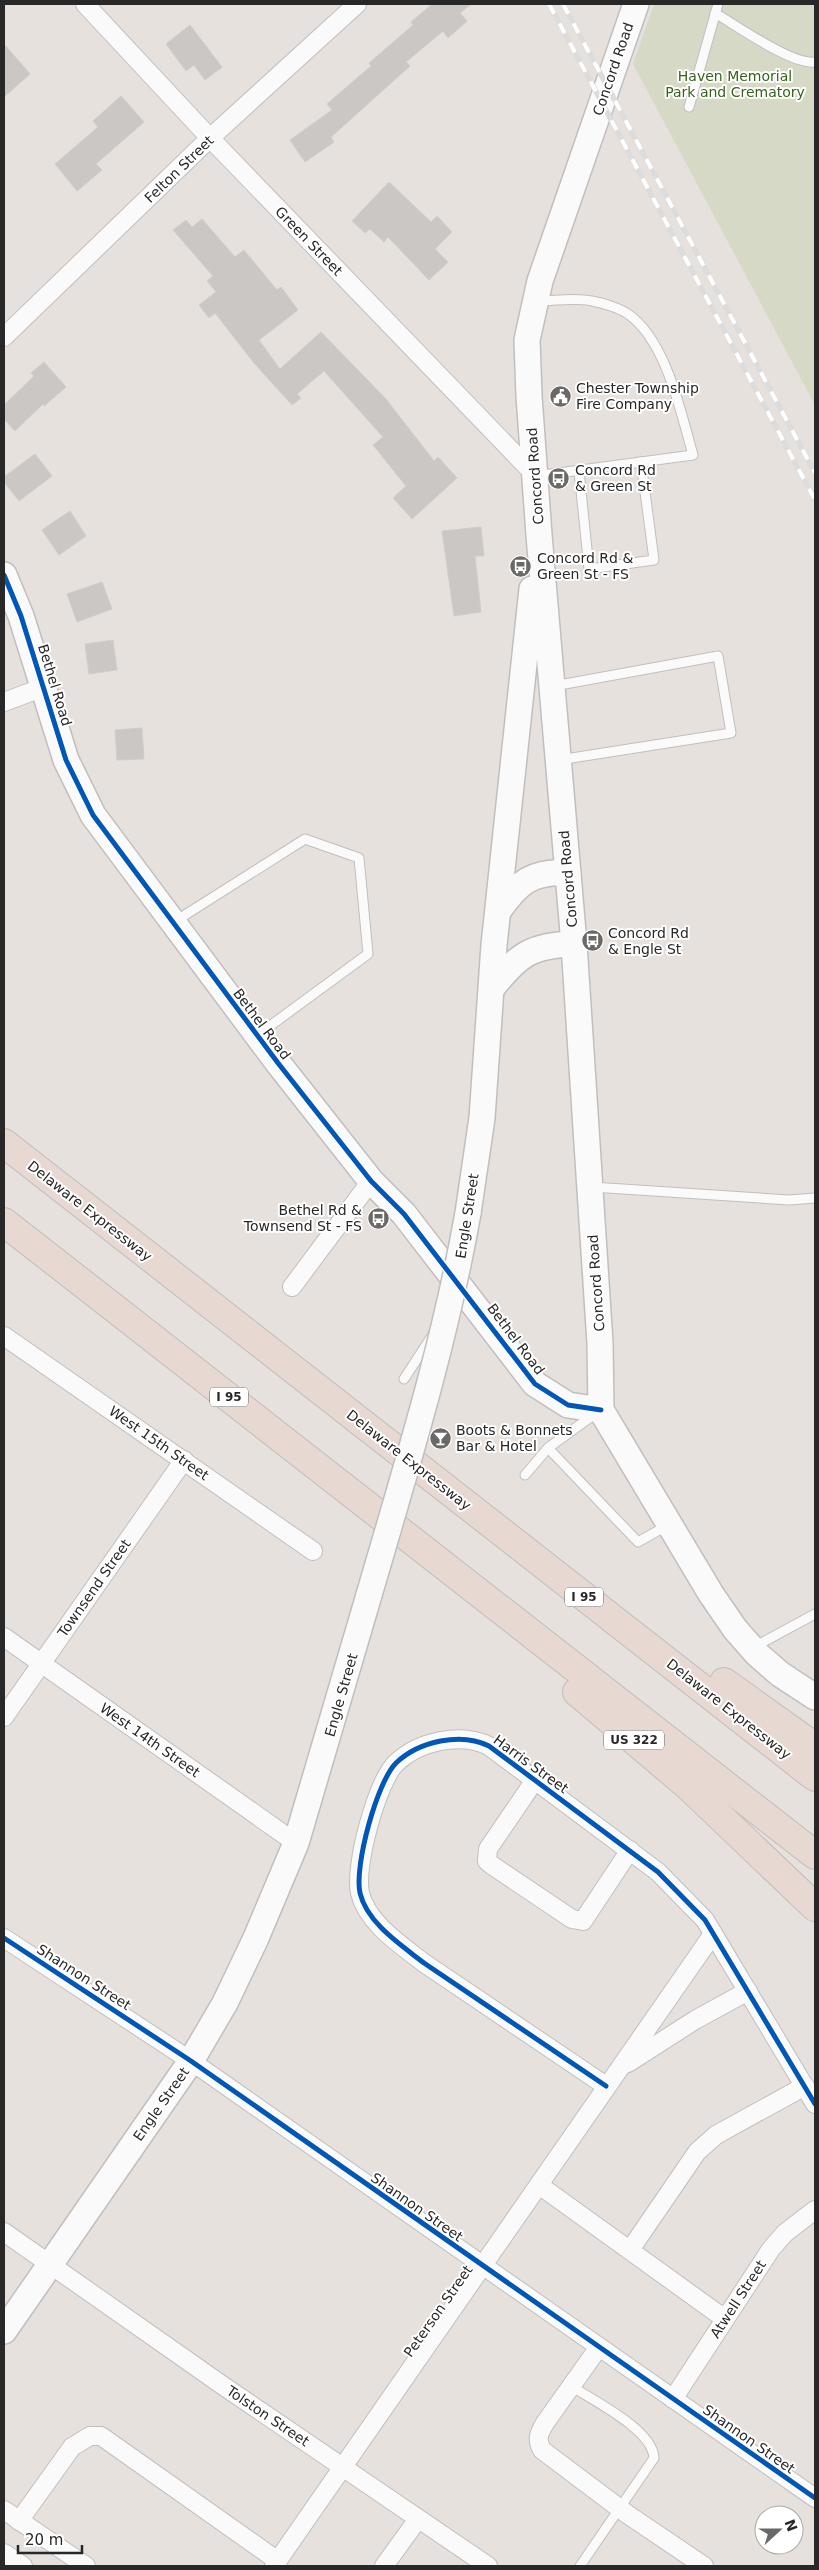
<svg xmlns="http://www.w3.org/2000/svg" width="819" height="2570" font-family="'DejaVu Sans',sans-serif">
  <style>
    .cemetery { fill: #d6d9c5 }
    .building { fill: #cbc7c4; stroke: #d1cdca }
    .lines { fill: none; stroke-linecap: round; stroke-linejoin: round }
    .lane-casing { stroke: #c0bfbf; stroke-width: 11 }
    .street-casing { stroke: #c0bfbf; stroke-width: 20 }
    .secondary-casing { stroke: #c0bfbf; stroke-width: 28 }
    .highway-casing { stroke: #bfbdbc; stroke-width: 30 }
    .lane { stroke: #fbfafa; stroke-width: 9 }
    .street { stroke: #fbfafa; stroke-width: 18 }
    .secondary { stroke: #fbfafa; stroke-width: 25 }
    .highway { stroke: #e8d8d2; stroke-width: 28 }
    .rail-casing { stroke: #dddcdd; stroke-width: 5.5 }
    .rail { stroke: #fff; stroke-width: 4; stroke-dasharray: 11; stroke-linecap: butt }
    .secondary-bridge-casing { stroke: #c0bfbf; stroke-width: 28; stroke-linecap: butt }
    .secondary-bridge { stroke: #fbfafa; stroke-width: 25 }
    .cycleway-casing { stroke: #fff; stroke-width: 8 }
    .cycleway { stroke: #0057b8; stroke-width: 5 }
    .labels { text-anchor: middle; stroke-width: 4; stroke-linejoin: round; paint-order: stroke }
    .shield { fill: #fff; stroke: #686868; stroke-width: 1 }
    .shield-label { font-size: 12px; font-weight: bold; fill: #282828 }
    .street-label { font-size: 14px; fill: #282828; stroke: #fff }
    .park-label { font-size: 14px; fill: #36621b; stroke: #fff }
    .poi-label { font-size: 14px; fill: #282828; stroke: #fff; text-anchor: start }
  </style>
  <rect width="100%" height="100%" fill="#e6e1dd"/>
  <polygon class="cemetery" points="654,4 815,4 815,405 633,64"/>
  <g class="building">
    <polygon points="432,4 471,4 460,13 467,21 448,38 443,31 406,62 410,66 331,137 334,142 305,162 290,140 332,110 327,104 371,66 369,63 413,25 411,22"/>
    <polygon points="190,25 222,67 205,80 194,65 186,71 166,44"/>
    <polygon points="4,44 30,74 4,97"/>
    <polygon points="121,96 144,122 96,164 102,170 77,191 55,164 98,127 93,121"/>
    <polygon points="389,182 431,222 437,216 452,232 435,249 448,262 429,280 388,237 384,242 370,229 365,233 352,221"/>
    <polygon points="202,219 235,257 244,250 277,290 281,287 298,310 259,340 280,369 321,332 386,399 434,461 438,457 457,478 412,519 393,498 406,486 373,445 383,437 324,371 297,394 301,398 292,405 254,363 215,313 209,318 199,305 216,292 207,281 213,276 173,230 186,220 192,227"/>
    <polygon points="44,362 66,387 44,406 43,404 15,431 4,419 4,405 34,376 31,373"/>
    <polygon points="35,454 52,476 19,501 4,482 4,477"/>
    <polygon points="70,511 86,536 59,555 42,530"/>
    <polygon points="481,527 484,556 475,556 481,612 454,616 442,531"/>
    <polygon points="102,582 112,609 77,622 67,594"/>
    <polygon points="113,640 117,670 89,674 85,644"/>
    <polygon points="142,728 144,759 117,760 115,730"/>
  </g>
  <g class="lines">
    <defs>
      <g id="lane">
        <path d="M715 13C737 26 792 65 815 62"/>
        <polyline points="689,107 718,4"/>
        <polyline points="579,471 589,569 654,560 641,462"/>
        <path d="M536 476 693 455C681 413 666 340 628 314 619 308 603 303 592 301 576 297 555 301 538 301"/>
        <polyline points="554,686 718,656 731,733 559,760"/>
        <polyline points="174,922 305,839 359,858 368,954 259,1034"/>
        <polyline points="592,1187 789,1200 815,1198"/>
        <polyline points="404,1379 434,1333"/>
        <polyline points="548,1448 638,1542 668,1525"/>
        <polyline points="525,1475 548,1448 596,1413"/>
        <polyline points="754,1647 815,1614"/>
        <path d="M571 2386C594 2401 653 2430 654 2458L580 2566"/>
      </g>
      <g id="street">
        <polyline points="85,4 210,138 536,476"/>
        <polyline points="4,337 210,138 357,4"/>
        <polyline points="4,702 44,687"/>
        <polyline points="292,1287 371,1181"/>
        <polyline points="4,1336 313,1551"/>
        <polyline points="4,1637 296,1843"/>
        <polyline points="4,1717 184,1460"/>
        <polyline points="535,1780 488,1849 487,1861 493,1866 572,1919 583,1921 630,1850"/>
        <polyline points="4,1938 191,2061 815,2498"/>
        <polyline points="628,2063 695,2020 748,1991"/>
        <path d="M606 2086 424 1963C401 1945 367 1923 360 1893 354 1866 377 1782 396 1763 419 1741 461 1732 489 1746L658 1872 705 1920 815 2104"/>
        <polyline points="539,2185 725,2319"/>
        <polyline points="4,2232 222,2385 488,2566"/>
        <polyline points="630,2250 697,2152 716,2135 805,2086"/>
        <path d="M599 2347 545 2423C539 2433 536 2439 542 2450L627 2514 704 2566"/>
        <polyline points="673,2399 771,2249 785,2233 815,2210"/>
        <polyline points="4,2510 86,2566"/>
        <polyline points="19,2521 72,2447 90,2436 101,2436 278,2561"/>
        <polyline points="4,2553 23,2566"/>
        <polyline points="274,2566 713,1934"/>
        <polyline points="384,2566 418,2519"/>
      </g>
      <g id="secondary">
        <polyline points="636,4 540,281 527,340 529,396 539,535 574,944 600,1343 601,1410 711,1594 735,1629 757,1654 780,1674 815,1697"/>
        <polyline points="4,575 21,616 66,760 93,815 278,1063 371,1181 404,1214 535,1384 568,1405 601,1410"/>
        <path d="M499 910C519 882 532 871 568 873"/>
        <path d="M492 988C518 955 531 945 574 944"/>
        <polyline points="468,1213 482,1118 494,945 532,589"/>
        <polyline points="4,2331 191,2061 225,2003 256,1938 296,1843 369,1595"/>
      </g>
      <g id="highway">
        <polyline points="4,1143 815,1777"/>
        <polyline points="4,1222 815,1855"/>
        <polyline points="724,1682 815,1747"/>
        <polyline points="577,1692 687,1785 815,1907"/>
      </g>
    </defs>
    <use href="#lane" class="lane-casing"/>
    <use href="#street" class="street-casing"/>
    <use href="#secondary" class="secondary-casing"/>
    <use href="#highway" class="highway-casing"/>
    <use href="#lane" class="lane"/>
    <use href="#street" class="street"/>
    <use href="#secondary" class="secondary"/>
    <use href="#highway" class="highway"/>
    <defs>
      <g id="rail">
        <polyline points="549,4 815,500"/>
        <polyline points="563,4 815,473"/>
      </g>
    </defs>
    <use href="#rail" class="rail-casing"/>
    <use href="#rail" class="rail"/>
    <defs>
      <path id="secondary-bridge" d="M369 1595C406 1468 445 1343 468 1213"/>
    </defs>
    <use href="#secondary-bridge" class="secondary-bridge-casing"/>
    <use href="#secondary-bridge" class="secondary-bridge"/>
    <defs>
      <g id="cycleway">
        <polyline points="4,575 21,616 66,760 93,815 278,1063 371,1181 404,1214 535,1384 568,1405 601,1410"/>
        <polyline points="4,1938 191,2061 815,2498"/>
        <path d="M606 2086 424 1963C401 1945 367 1923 360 1893 354 1866 377 1782 396 1763 419 1741 461 1732 489 1746L658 1872 705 1920 815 2104"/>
      </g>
    </defs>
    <use href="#cycleway" class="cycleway-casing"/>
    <use href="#cycleway" class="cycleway"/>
  </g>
  <defs>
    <symbol id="civic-disc" viewBox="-11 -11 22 22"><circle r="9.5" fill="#6a6967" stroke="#fff"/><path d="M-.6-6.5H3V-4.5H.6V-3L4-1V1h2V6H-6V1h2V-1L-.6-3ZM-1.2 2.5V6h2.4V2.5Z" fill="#fff"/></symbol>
    <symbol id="bus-disc" viewBox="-11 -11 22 22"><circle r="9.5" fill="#6a6967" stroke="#fff"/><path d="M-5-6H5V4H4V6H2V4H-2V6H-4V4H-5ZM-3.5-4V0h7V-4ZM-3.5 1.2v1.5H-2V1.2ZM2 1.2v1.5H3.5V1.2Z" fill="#fff"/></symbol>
    <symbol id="bar-disc" viewBox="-11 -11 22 22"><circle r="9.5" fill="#6a6967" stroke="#fff"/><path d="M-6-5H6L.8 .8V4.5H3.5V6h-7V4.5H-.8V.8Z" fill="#fff"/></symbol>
  </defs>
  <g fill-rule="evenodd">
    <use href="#civic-disc" x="548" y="384" width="25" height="25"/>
    <use href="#bus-disc" x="546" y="466" width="25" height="25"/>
    <use href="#bus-disc" x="508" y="554" width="25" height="25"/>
    <use href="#bus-disc" x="580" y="928" width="25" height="25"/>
    <use href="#bus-disc" x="366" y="1206" width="25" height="25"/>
    <use href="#bar-disc" x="428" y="1426" width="25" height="25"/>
  </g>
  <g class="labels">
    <g class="shield">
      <rect x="210" y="1387.5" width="38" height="19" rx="4"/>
      <rect x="565" y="1587.5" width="38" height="19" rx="4"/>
      <rect x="604" y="1730.5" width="60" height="19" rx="4"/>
    </g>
    <g class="shield-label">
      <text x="229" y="1401">I 95</text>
      <text x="584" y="1601">I 95</text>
      <text x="634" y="1744">US 322</text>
    </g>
    <g class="street-label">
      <text transform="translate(613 69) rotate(-71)" y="5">Concord Road</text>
      <text transform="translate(179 169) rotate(-44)" y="5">Felton Street</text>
      <text transform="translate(309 241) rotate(46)" y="5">Green Street</text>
      <text transform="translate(535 476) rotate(-94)" y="5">Concord Road</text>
      <text transform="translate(55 685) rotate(73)" y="5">Bethel Road</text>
      <text transform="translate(568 879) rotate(-95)" y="5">Concord Road</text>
      <text transform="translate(262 1024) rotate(53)" y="5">Bethel Road</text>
      <text transform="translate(90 1211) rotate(38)" y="5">Delaware Expressway</text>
      <text transform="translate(467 1216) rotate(-81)" y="5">Engle Street</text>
      <text transform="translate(596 1283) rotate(-94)" y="5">Concord Road</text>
      <text transform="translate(516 1339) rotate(53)" y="5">Bethel Road</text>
      <text transform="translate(159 1443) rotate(35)" y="5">West 15th Street</text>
      <text transform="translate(409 1460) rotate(38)" y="5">Delaware Expressway</text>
      <text transform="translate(94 1588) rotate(-55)" y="5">Townsend Street</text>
      <text transform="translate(341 1695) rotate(-74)" y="5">Engle Street</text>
      <text transform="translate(729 1709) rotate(38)" y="5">Delaware Expressway</text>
      <text transform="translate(150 1740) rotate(35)" y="5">West 14th Street</text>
      <text transform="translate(531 1764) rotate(36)" y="5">Harris Street</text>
      <text transform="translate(84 1977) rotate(33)" y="5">Shannon Street</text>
      <text transform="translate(161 2104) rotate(-55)" y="5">Engle Street</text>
      <text transform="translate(417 2207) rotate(35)" y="5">Shannon Street</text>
      <text transform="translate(738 2299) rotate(-57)" y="5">Atwell Street</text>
      <text transform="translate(438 2311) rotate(-55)" y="5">Peterson Street</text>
      <text transform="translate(268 2416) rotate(34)" y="5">Tolston Street</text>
      <text transform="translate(749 2439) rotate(35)" y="5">Shannon Street</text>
    </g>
    <g class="park-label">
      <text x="735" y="81">Haven Memorial<tspan x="735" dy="16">Park and Crematory</tspan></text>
    </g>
    <g class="poi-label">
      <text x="576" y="393">Chester Township<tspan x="576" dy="16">Fire Company</tspan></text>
      <text x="575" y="475">Concord Rd<tspan x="575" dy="16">&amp; Green St</tspan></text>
      <text x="537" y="563">Concord Rd &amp;<tspan x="537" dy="16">Green St - FS</tspan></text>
      <text x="608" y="938">Concord Rd<tspan x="608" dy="16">&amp; Engle St</tspan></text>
      <text x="362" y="1215" text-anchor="end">Bethel Rd &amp;<tspan x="362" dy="16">Townsend St - FS</tspan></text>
      <text x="456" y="1435">Boots &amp; Bonnets<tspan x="456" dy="16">Bar &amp; Hotel</tspan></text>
    </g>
  </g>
  <rect width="819" height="2570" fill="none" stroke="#282828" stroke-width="10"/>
  <g transform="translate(779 2530) rotate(69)"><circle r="24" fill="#ffffff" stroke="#a9a9a9"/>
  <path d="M0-4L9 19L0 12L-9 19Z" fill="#6a6967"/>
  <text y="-8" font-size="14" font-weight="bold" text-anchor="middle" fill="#282828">N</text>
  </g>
  <path d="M18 2545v8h64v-8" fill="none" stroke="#282828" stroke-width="2.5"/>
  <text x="25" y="2545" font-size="15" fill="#282828" stroke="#ffffff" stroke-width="4" paint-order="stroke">20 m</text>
</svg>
